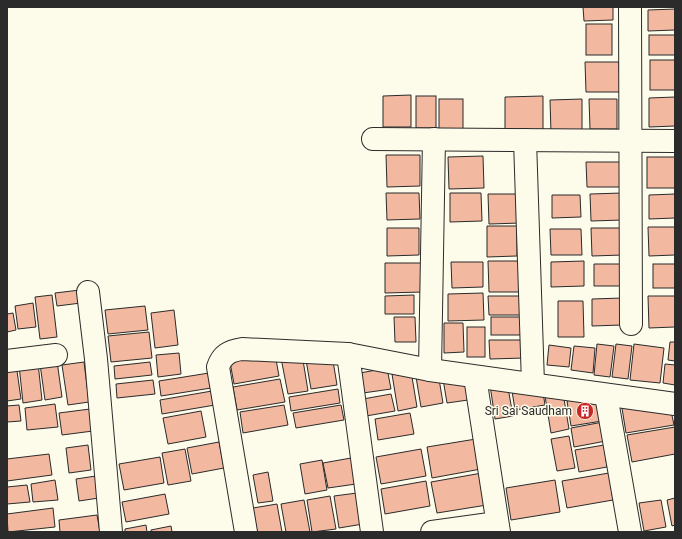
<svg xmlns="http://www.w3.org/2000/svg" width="682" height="539" font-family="Roboto,sans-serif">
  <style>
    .building { fill: #f2b8a0; stroke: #2b2b2b }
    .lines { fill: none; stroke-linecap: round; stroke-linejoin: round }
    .minor-casing { stroke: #2b2b2b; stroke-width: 24 }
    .minor { stroke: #fdfbea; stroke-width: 22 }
    .labels { text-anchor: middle; stroke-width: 3; stroke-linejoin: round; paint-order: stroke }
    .poi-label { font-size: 12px; fill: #2b2b2b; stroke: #fdfbea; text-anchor: end }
  </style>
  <rect width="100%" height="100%" fill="#fdfbea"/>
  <g class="building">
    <polygon points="583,7 613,7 613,20 584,21"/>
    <polygon points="675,9 675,30 648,31 648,10"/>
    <rect x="586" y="24" width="26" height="31"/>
    <rect x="649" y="35" width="26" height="20"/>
    <rect x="650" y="60" width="25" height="30"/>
    <polygon points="585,62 619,62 620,92 586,92"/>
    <polygon points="411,95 411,127 383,127 383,96"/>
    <rect x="416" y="96" width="20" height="32"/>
    <polygon points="543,96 543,131 505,132 505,97"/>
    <polygon points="675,97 675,126 649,127 649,98"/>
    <rect x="439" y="99" width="24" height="32"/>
    <polygon points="582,99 582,132 551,133 550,100"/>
    <polygon points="589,99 617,99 617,129 590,129"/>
    <polygon points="386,155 420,155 420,186 387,187"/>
    <polygon points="483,156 484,188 449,189 448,157"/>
    <rect x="647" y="157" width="28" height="31"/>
    <polygon points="586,162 621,162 621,187 587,187"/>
    <polygon points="386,193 419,193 420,219 387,220"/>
    <polygon points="450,193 481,193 482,221 450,222"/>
    <polygon points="622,193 623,220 591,221 590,194"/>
    <polygon points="488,194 521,194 521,223 489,224"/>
    <polygon points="675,194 675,218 649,219 649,195"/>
    <polygon points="552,195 580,195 581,217 552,218"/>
    <polygon points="487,226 517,226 517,256 487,257"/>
    <polygon points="648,227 675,227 675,255 649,256"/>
    <polygon points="387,228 419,228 419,255 387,256"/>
    <polygon points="591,228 623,228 623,255 592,256"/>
    <polygon points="550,229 581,229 582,255 551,255"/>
    <polygon points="488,261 522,261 522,292 489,292"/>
    <polygon points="584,261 584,286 551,287 551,262"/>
    <polygon points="451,262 483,262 483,287 452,288"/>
    <polygon points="385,263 423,263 423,292 385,293"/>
    <polygon points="594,264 621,264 622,286 594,286"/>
    <rect x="653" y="264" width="22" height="24"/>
    <polygon points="80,290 81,303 57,306 55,293"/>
    <polygon points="483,293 484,320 448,321 448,294"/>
    <polygon points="52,295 57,337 40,339 35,297"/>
    <polygon points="414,295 414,314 385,314 385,296"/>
    <polygon points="488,296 524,296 524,315 489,315"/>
    <polygon points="648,296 675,296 675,327 649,328"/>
    <polygon points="622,298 622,325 592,326 592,299"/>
    <polygon points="558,301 583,301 584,337 558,337"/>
    <polygon points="33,303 36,327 18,329 15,306"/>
    <polygon points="145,306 148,330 108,334 105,310"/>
    <polygon points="174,310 178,345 155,348 151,313"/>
    <polygon points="13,313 16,330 7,332 7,314"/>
    <polygon points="394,317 415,317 416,342 395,342"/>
    <rect x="491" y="317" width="33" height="18"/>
    <polygon points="444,323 463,323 464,352 444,353"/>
    <rect x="467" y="327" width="18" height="30"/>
    <polygon points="149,332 152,358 111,362 108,336"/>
    <polygon points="489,340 524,340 525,358 490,359"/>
    <polygon points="670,342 675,342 675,361 668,360"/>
    <polygon points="597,344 614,346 610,377 594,375"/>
    <polygon points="616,344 632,346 628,379 612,377"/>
    <polygon points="634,344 664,348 660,383 630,380"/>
    <polygon points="549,345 571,348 569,367 547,365"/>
    <polygon points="574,346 595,348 593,373 571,370"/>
    <polygon points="179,353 181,374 158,377 156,355"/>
    <polygon points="275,354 279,376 234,384 230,362"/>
    <polygon points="302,354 308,391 288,394 281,358"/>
    <polygon points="332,355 337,385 311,389 306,360"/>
    <polygon points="57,361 62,397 45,400 40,364"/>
    <polygon points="84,362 89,402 68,405 62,365"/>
    <polygon points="150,362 152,375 115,379 114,366"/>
    <polygon points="38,363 42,400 23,403 19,365"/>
    <polygon points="16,364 21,399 7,401 7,366"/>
    <polygon points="665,364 675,365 675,385 663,383"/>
    <polygon points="387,368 391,389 363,393 360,373"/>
    <polygon points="411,371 417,407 398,411 392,374"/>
    <polygon points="209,373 211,388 161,396 159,381"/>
    <polygon points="438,373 443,403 421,407 416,377"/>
    <polygon points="464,376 468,400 447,403 443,379"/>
    <polygon points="280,379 285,402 237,410 233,387"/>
    <polygon points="153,380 155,394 117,398 116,384"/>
    <polygon points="507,382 513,416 495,419 490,385"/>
    <polygon points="542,386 545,405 515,410 512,391"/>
    <polygon points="338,389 340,403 291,411 289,397"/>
    <polygon points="212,391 215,405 162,414 160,400"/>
    <polygon points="563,393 569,429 551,433 545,396"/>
    <polygon points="391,394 395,411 366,416 363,399"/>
    <polygon points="598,396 602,421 571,426 567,401"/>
    <polygon points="621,402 670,406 674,425 626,433"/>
    <polygon points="55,404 58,427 27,430 25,408"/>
    <polygon points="19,405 21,421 7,422 7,406"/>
    <polygon points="284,405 288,425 243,433 240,412"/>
    <polygon points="341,405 344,420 296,428 293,413"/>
    <polygon points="90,409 93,431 62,435 59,413"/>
    <polygon points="201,411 206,437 168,444 163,418"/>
    <polygon points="410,413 414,434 378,440 375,419"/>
    <polygon points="603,422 606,441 574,447 571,428"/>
    <polygon points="675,427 675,454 632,462 627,435"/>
    <polygon points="569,436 575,468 557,471 551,439"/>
    <polygon points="476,439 481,469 432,478 427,447"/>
    <polygon points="219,442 224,468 192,474 187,448"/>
    <polygon points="88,445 91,470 69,473 66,448"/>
    <polygon points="604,445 607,467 579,472 575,450"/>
    <polygon points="185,449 191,481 168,485 162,453"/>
    <polygon points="421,449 426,476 381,484 376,457"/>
    <polygon points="49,454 52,475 7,481 7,459"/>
    <polygon points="160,457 164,483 124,490 119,464"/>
    <polygon points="351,458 356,484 328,488 323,463"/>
    <polygon points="322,460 327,490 305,494 300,464"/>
    <polygon points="268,472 273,501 258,503 253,475"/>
    <polygon points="482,473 487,505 437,513 431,482"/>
    <polygon points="609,473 613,500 567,508 562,481"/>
    <polygon points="96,476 99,498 79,501 76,479"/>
    <polygon points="55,480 58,500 33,502 31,484"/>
    <polygon points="555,480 560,512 511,520 506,488"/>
    <polygon points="426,481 430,506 385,514 381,489"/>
    <polygon points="27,485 30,502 7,504 7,487"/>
    <polygon points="357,493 363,524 339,528 334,496"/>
    <polygon points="165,494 169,514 126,522 122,502"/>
    <polygon points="330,496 336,529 312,532 307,500"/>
    <polygon points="675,498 675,525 672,526 667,500"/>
    <polygon points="304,500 310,532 286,532 281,504"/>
    <polygon points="661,500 666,527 644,531 639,503"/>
    <polygon points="277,504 282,532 257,532 253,508"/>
    <polygon points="53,508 55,527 8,532 7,514"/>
    <polygon points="97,515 100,532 60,532 59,520"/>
    <polygon points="146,525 147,532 125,532 125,529"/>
    <polygon points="171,526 172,532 151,532 151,530"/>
  </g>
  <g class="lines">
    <defs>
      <g id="minor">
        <polyline points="630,7 631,324"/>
        <polyline points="373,139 675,141"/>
        <polyline points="525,140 533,384"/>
        <polyline points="88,292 96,359 111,532"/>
        <polyline points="348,354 372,532"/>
        <polyline points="7,361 56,355"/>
        <polyline points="430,370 434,139"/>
        <polyline points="475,377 499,532"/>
        <polyline points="606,395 630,532"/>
        <path d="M246 532 218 367C222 355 229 351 242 349L348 354 430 370 675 404"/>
        <polyline points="432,532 497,523"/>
      </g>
    </defs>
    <use href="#minor" class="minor-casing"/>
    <use href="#minor" class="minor"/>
  </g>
  <defs>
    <symbol id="building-disc" viewBox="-11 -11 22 22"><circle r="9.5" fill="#c62828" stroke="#fdfbea"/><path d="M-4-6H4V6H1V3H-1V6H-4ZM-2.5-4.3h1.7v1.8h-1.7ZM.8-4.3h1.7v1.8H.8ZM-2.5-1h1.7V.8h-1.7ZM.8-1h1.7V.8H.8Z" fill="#fff"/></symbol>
  </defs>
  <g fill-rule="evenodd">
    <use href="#building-disc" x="575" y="401" width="20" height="20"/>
  </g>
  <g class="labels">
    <g class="poi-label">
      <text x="572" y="415">Sri Sai Saudham</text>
    </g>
  </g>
  <rect width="682" height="539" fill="none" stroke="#2b2b2b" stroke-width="16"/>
</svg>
